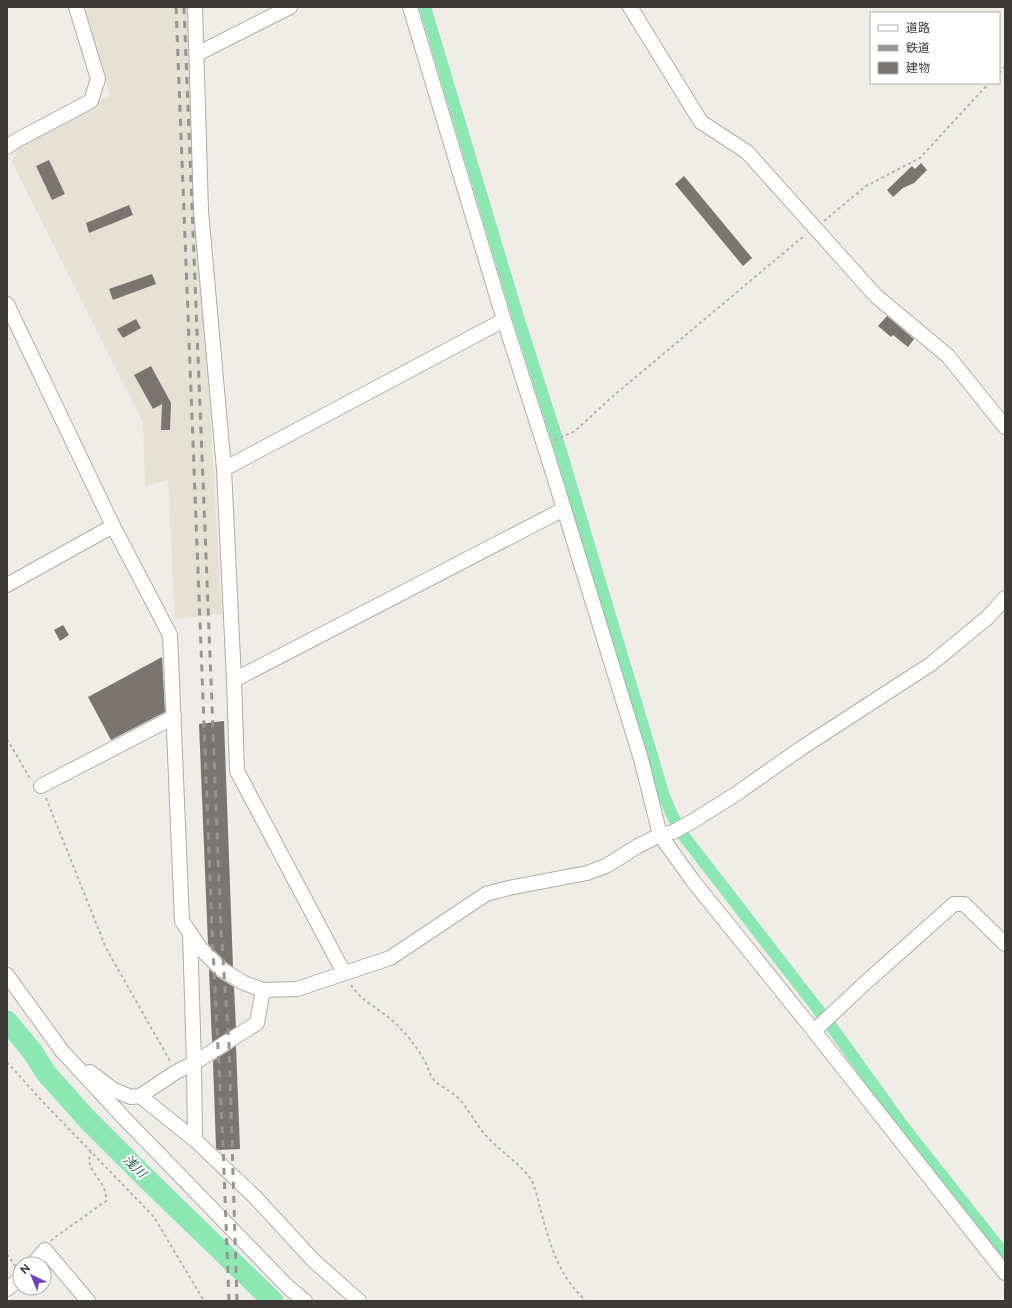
<svg xmlns="http://www.w3.org/2000/svg" width="1012" height="1308" font-family="'Public Sans','Noto Sans JP',sans-serif">
  <style>
    .built { fill: #e5e1d3 }
    .lines { fill: none; stroke-linecap: round; stroke-linejoin: round }
    .canal { stroke: #8de7b3; stroke-width: 12 }
    .river { stroke: #8de7b3; stroke-width: 21 }
    .building { fill: #7a7571 }
    .minor-casing { stroke: #aeada6; stroke-width: 16 }
    .path { stroke: #b3b2ad; stroke-width: 2; stroke-dasharray: 3 3; stroke-linecap: butt }
    .minor { stroke: #fff; stroke-width: 14 }
    .rail { stroke: #979591; stroke-width: 3; stroke-dasharray: 7 7; stroke-linecap: butt }
    .labels { text-anchor: middle; stroke-width: 4; stroke-linejoin: round; paint-order: stroke }
    .water-label { font-size: 13px; font-style: italic; fill: #206241; stroke: #fff }
  </style>
  <rect width="100%" height="100%" fill="#efede7"/>
  <polygon class="built" points="84,7 193,7 193,100 213,463 222,614 175,619 168,480 145,486 143,422 12,162 20,145 110,95"/>
  <g class="lines">
    <polyline class="canal" points="425,7 518,317 560,448 664,796 673,817 683,835 834,1030 906,1130 1005,1255"/>
    <polyline class="river" points="7,1021 32,1051 46,1073 87,1119 152,1184 273,1301"/>
  </g>
  <g class="building">
    <polygon points="49,160 65,194 52,200 36,166"/>
    <polygon points="921,163 927,170 914,183 903,188 893,197 887,190 912,166 915,169"/>
    <polygon points="684,176 752,258 743,266 675,184"/>
    <polygon points="129,205 133,215 89,233 86,223"/>
    <polygon points="152,274 156,284 113,300 109,289"/>
    <polygon points="887,316 914,339 908,347 893,335 891,337 878,326"/>
    <polygon points="136,319 141,328 123,338 117,329"/>
    <polygon points="151,366 171,403 170,430 161,430 162,404 153,409 134,375"/>
    <polygon points="63,625 69,635 60,641 54,630"/>
    <polygon points="162,657 165,712 111,740 88,697"/>
    <polygon points="224,721 233,967 226,962 208,944 199,724"/>
    <polygon points="209,969 216,976 234,987 236,1027 212,1042"/>
    <polygon points="236,1046 240,1149 218,1150 216,1148 213,1061"/>
  </g>
  <g class="lines">
    <defs>
      <g id="minor">
        <polyline points="195,7 201,211 224,469 234,680 237,771 344,973"/>
        <polyline points="410,7 504,320 548,457 641,759 660,835 693,881 814,1031 1005,1273"/>
        <polyline points="630,7 701,122 747,152 876,296 948,356 1005,427"/>
        <polyline points="197,54 290,7"/>
        <polyline points="7,147 17,140 91,101 98,79 76,7"/>
        <polyline points="7,304 113,526 170,635 182,921 201,949 221,969 244,983 263,990 297,989 390,958 486,894 509,888 587,873 606,866 638,846 660,835 673,832 693,821 736,794 800,749 931,664 988,617 1005,598"/>
        <polyline points="224,469 504,320"/>
        <polyline points="7,585 113,526"/>
        <polyline points="234,680 564,509"/>
        <polyline points="41,786 174,717"/>
        <polyline points="190,933 194,1063 195,1140"/>
        <polyline points="7,975 62,1051 125,1119 288,1287 305,1301"/>
        <polyline points="814,1031 864,984 954,904 964,904 1005,944"/>
        <polyline points="90,1072 114,1090 131,1097 140,1096 176,1072 194,1063 257,1023 263,990"/>
        <polyline points="140,1096 195,1140 255,1197 313,1260 359,1301"/>
        <polyline points="33,1264 45,1250 88,1301"/>
        <polyline points="7,1289 20,1279"/>
      </g>
    </defs>
    <use href="#minor" class="minor-casing"/>
    <g class="path">
      <polyline points="999,73 1005,67"/>
      <polyline points="824,221 866,186 920,158 989,83"/>
      <polyline points="555,440 575,431 612,397 805,235"/>
      <polyline points="7,739 31,780"/>
      <polyline points="46,798 106,948 170,1061"/>
      <path d="M351 985C362 1003 385 1011 399 1027 408 1036 416 1046 423 1058 427 1064 429 1074 434 1080 441 1087 451 1091 458 1098 468 1108 474 1121 483 1132 496 1148 514 1159 527 1174 535 1182 537 1197 540 1208 550 1244 557 1274 586 1301"/>
      <polyline points="7,1062 42,1101 154,1217 204,1301"/>
      <path d="M51 1241 54 1238 106 1201C106 1198 106 1194 105 1191 101 1177 84 1169 91 1152"/>
      <polyline points="7,1254 16,1267"/>
    </g>
    <use href="#minor" class="minor"/>
    <g class="rail">
      <polyline points="176,7 212,929 223,1146 229,1301"/>
      <polyline points="184,7 221,930 229,1045 237,1301"/>
    </g>
  </g>
  <g class="labels">
    <g class="water-label">
      <text transform="translate(135 1166) rotate(44)" y="5">浅川</text>
    </g>
  </g>
  <rect width="1012" height="1308" fill="none" stroke="#3b3a37" stroke-width="16"/>
  <rect x="870" y="12" width="130" height="72" fill="#ffffff" stroke="#b1b0af"/>
  <rect x="878" y="25" width="20" height="6" fill="#ffffff" stroke="#b1b0af"/>
  <text x="906" y="32" font-size="12" fill="#3b3a37">道路</text>
  <rect x="878" y="45" width="20" height="6" fill="#979591" stroke="#b1b0af"/>
  <text x="906" y="52" font-size="12" fill="#3b3a37">鉄道</text>
  <rect x="878" y="62" width="20" height="12" fill="#7a7571" stroke="#b1b0af"/>
  <text x="906" y="72" font-size="12" fill="#3b3a37">建物</text>
  <g transform="translate(32 1276) rotate(316)"><circle r="19" fill="#ffffff" stroke="#b1b0af"/>
  <path d="M0-3L7 15L0 10L-7 15Z" fill="#6d42bb"/>
  <text y="-6" font-size="11" font-weight="bold" text-anchor="middle" fill="#3b3a37">N</text>
  </g>
</svg>
